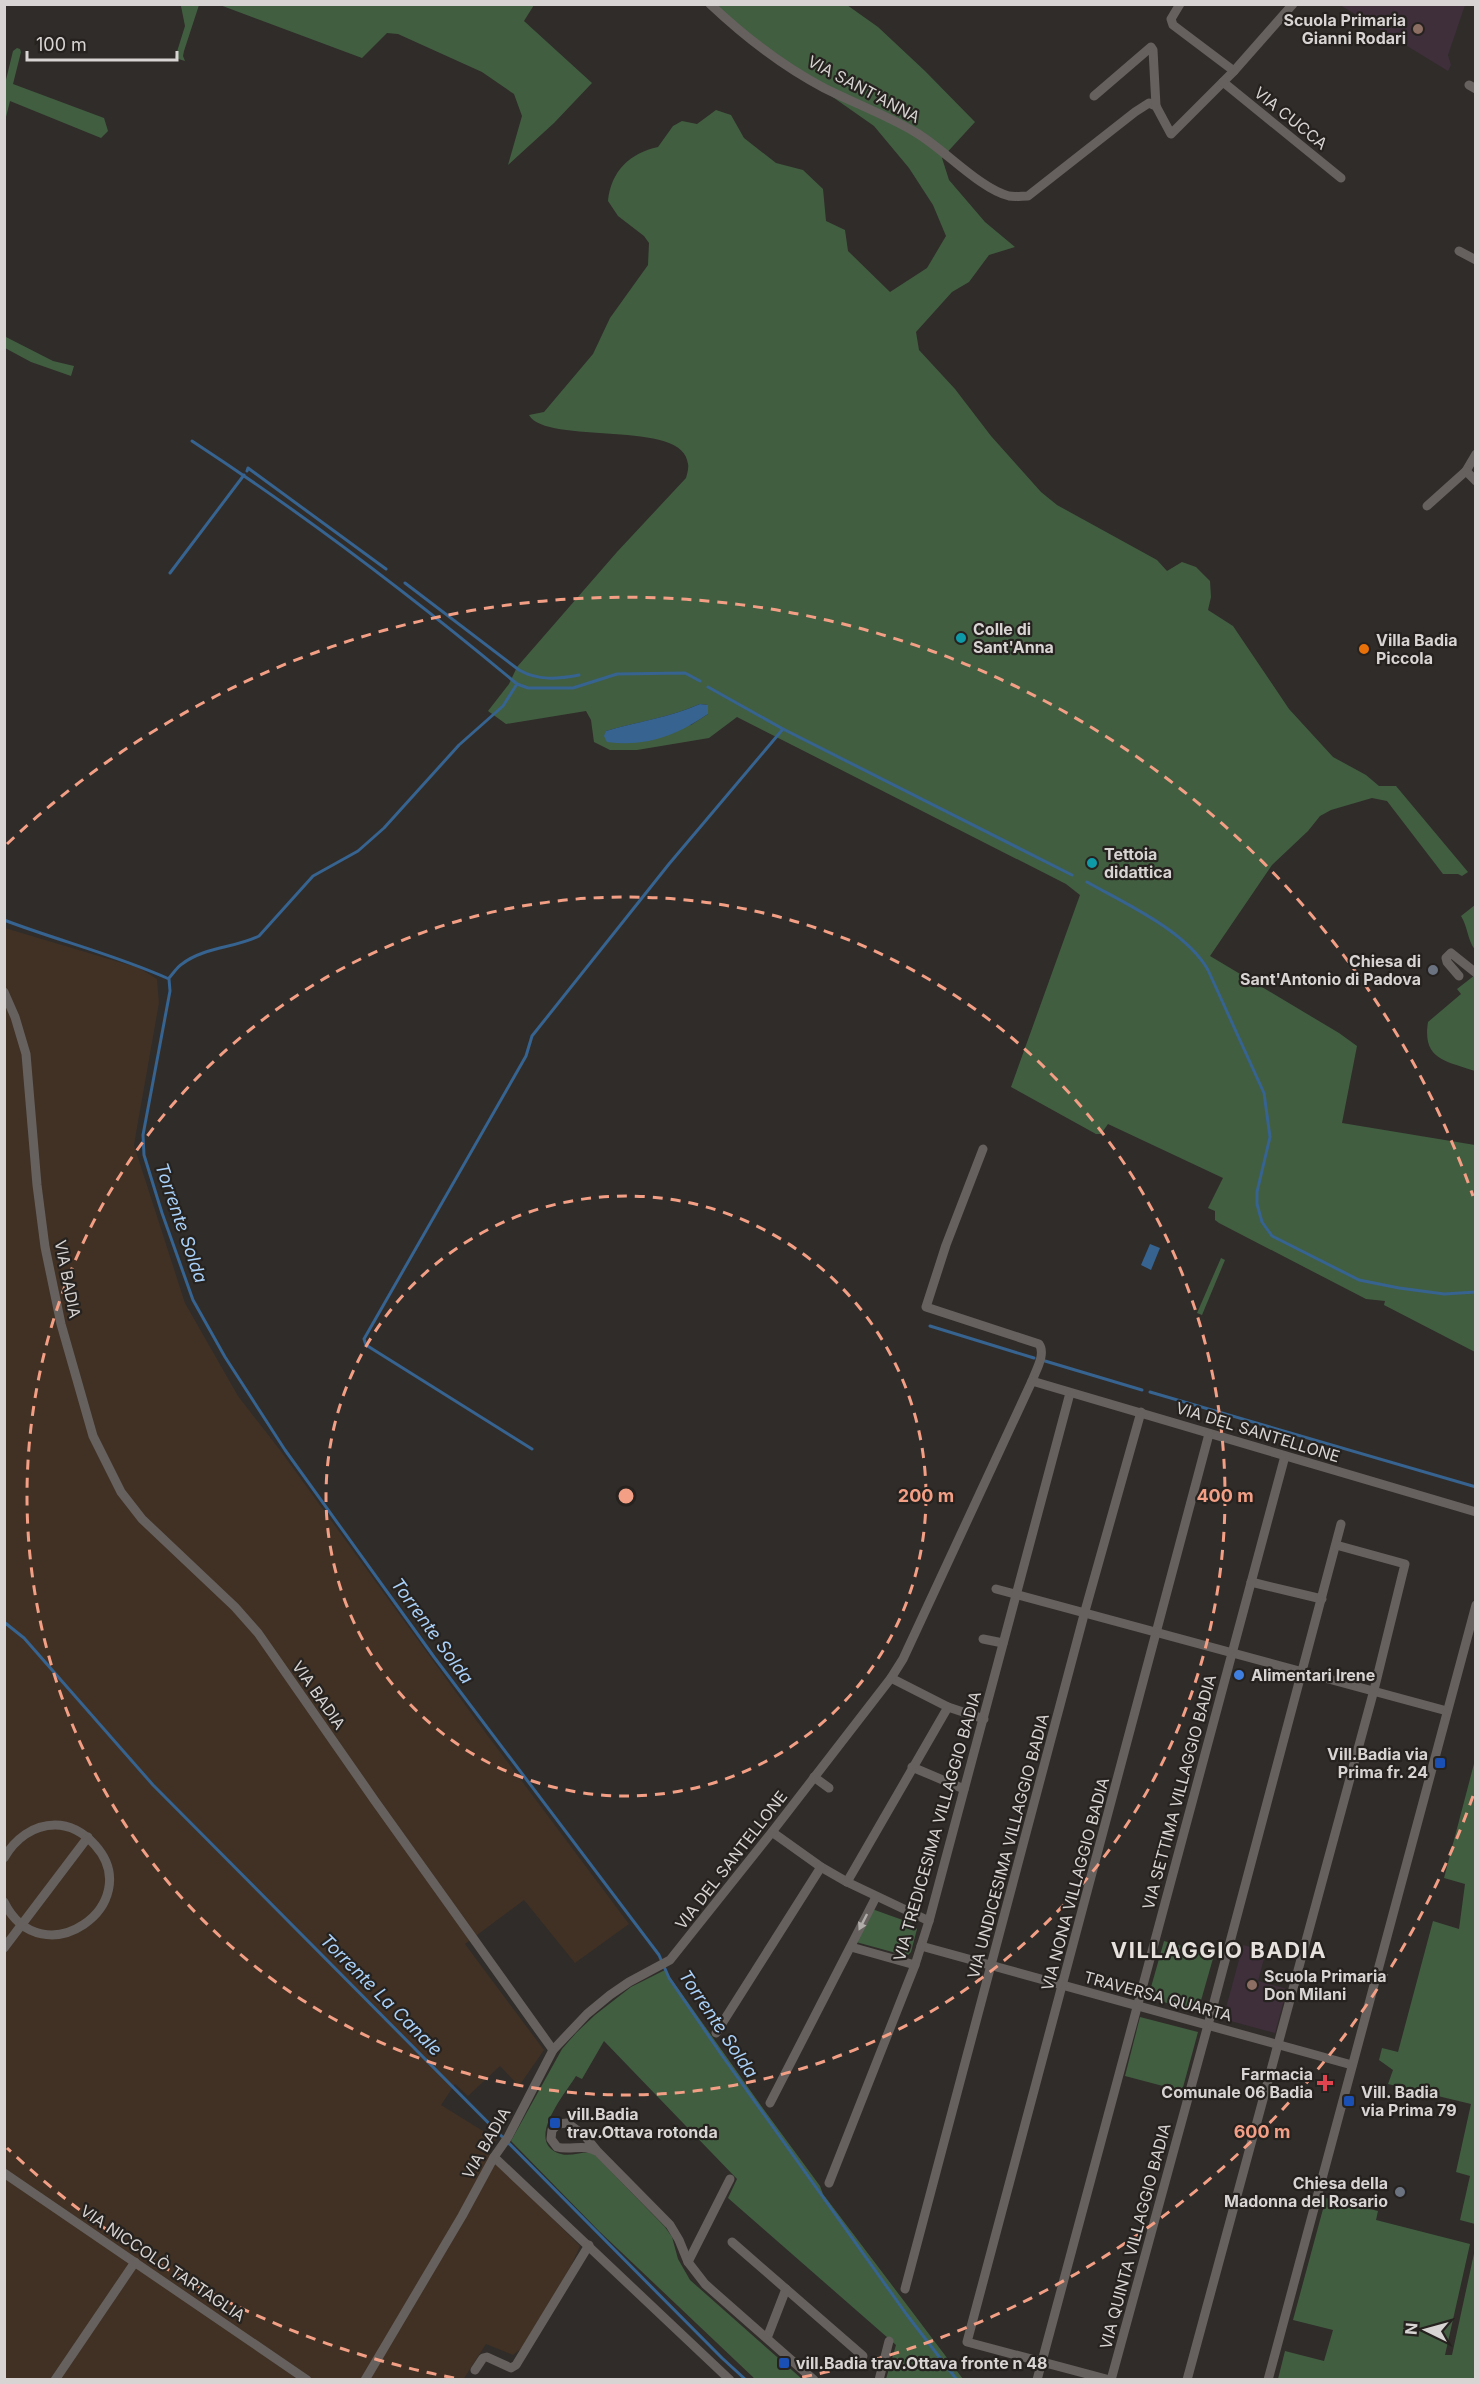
<svg xmlns="http://www.w3.org/2000/svg" width="1480" height="2384" font-family="Inter,sans-serif">
  <style>
    .industrial { fill: #403124 }
    .education { fill: #3e2f3b }
    .green { fill: #415e41; fill-rule: evenodd }
    .water { fill: #366390 }
    .lines { fill: none; stroke-linecap: round; stroke-linejoin: round }
    .stream { stroke: #366390; stroke-width: 3 }
    .minor { stroke: #66615e; stroke-width: 9 }
    .oneway { fill: #afacaa }
    .ring { fill: none; stroke: #f39f85; stroke-width: 3; stroke-dasharray: 10 8 }
    .education-dot { fill: #8d6e63; stroke: #26221f; stroke-width: 2 }
    .culture-dot { fill: #0f9aa8; stroke: #26221f; stroke-width: 2 }
    .food-dot { fill: #e8710a; stroke: #26221f; stroke-width: 2 }
    .worship-dot { fill: #6b7280; stroke: #26221f; stroke-width: 2 }
    .shop-dot { fill: #3f7fe0; stroke: #26221f; stroke-width: 2 }
    .transit-dot { fill: #1a4fb4; stroke: #26221f; stroke-width: 2 }
    .health-dot { fill: #e0444e; stroke: #26221f; stroke-width: 2 }
    .labels { text-anchor: middle; stroke-width: 4.5; stroke-linejoin: round; paint-order: stroke }
    .poi-label { font-size: 16px; font-weight: bold; fill: #d7d4d3; stroke: #26221f; text-anchor: start }
    .street-label { font-size: 16px; fill: #d7d4d3; stroke: #26221f }
    .water-label { font-size: 18px; font-style: italic; fill: #a9d0f8; stroke: #26221f }
    .district-label { font-size: 22px; font-weight: bold; letter-spacing: 1.5px; fill: #e7e1de; stroke: #26221f }
    .centre { fill: #f39f85; stroke: #26221f; stroke-width: 3 }
    .ring-label { font-size: 18px; text-anchor: middle; font-weight: bold; fill: #f39f85; stroke: #26221f; stroke-width: 4.5; stroke-linejoin: round; paint-order: stroke }
  </style>
  <rect width="100%" height="100%" fill="#302c29"/>
  <polygon class="industrial" points="5,928 139,968 157,979 159,1003 134,1145 185,1303 238,1396 280,1450 479,1724 629,1924 575,1963 524,1900 465,1944 544,2050 519,2086 500,2066 468,2096 455,2084 441,2105 496,2139 489,2155 580,2246 571,2266 522,2348 513,2355 486,2344 463,2380 5,2380"/>
  <g class="education">
    <polygon points="1340,5 1465,5 1448,55 1451,65 1448,71"/>
    <polygon points="1243,1945 1266,1951 1258,1981 1287,1989 1275,2033 1223,2019"/>
  </g>
  <g class="green">
    <polygon points="174,5 199,5 184,51 183,56 185,61 175,58 185,26 181,6"/>
    <polygon points="220,5 534,5 524,21 592,83 554,123 508,165 522,116 514,94 482,72 398,34 387,33 362,58"/>
    <path d="M712 5H847L878 27 925 71 975 122 942 158 949 180 985 222 1015 247 989 255 969 282 952 292 916 332 919 350 955 389 991 436 1041 492 1057 505 1157 560 1167 571 1182 562 1196 567 1210 581 1211 597 1208 610 1233 626 1289 709 1333 757 1366 775 1379 786H1396L1468 872 1462 876 1458 874H1443L1387 801 1372 798 1331 810 1320 816 1308 831 1272 865 1210 956 1339 1033 1357 1046 1342 1123 1475 1145V1352L1384 1305 1385 1301 1366 1299 1219 1223 1215 1220V1211L1208 1208 1223 1178 1108 1124 1101 1134H1096L1011 1087 1080 895 1066 884 737 717 709 738 637 750H610L594 742 591 720 586 711 506 724 488 711 509 684 517 667 617 552 686 478C687 474 689 468 688 464 685 418 546 446 529 415L544 412 593 354 610 318 648 265 649 243 644 236 618 216 608 201C611 171 630 153 658 147L673 126 682 121 697 124 716 110 731 115 744 138 776 163 803 170 823 189 826 221 845 230 848 251 890 292 927 268 946 236 933 205 909 168 874 126 797 72ZM700 704 708 705V714L691 725 606 731C637 722 671 717 700 704Z"/>
    <polygon points="17,48 20,49 21,52 13,84 104,118 108,131 101,138 10,101 5,121 5,84 13,51"/>
    <polygon points="4,336 53,361 74,366 71,376 31,362 5,348"/>
    <path d="M1475 905V950C1467 939 1468 927 1461 916Z"/>
    <path d="M1475 975 1476 976 1475 1071C1446 1061 1422 1060 1428 1022L1461 994 1457 989Z"/>
    <polygon points="1221,1258 1225,1260 1202,1315 1197,1313"/>
    <polygon points="1475,1760 1475,2224 1460,2220 1470,2176 1456,2172 1471,2104 1388,2084 1393,2070 1379,2060 1382,2048 1398,2052 1433,1921 1459,1929 1465,1884 1444,1878"/>
    <polygon points="872,1909 911,1923 917,1929 911,1952 907,1956 856,1942"/>
    <polygon points="1164,1941 1214,1955 1198,2011 1148,1998"/>
    <path d="M665 1970 762 2107 820 2186 823 2194 963 2379H886L896 2345 728 2198 737 2179 604 2041 582 2079 576 2076C565 2094 523 2143 561 2154 571 2157 582 2151 593 2153L665 2227 672 2237 678 2259 690 2280 802 2379H755L599 2231 511 2141 562 2049 576 2033 595 2015 631 1987Z"/>
    <polygon points="1140,2017 1198,2032 1182,2091 1125,2076"/>
    <polygon points="1326,2198 1378,2211 1376,2220 1470,2244 1445,2355 1452,2355 1475,2249 1475,2379 1278,2379 1285,2351 1324,2361 1333,2330 1293,2320"/>
  </g>
  <g class="water">
    <path d="M700 704 708 705V714C676 736 646 747 607 742L604 736 606 731C636 722 671 717 700 704Z"/>
    <polygon points="1150,1244 1160,1248 1151,1270 1141,1265"/>
  </g>
  <g class="lines">
    <g class="stream">
      <path d="M192 441C305 515 413 597 517 684L528 688H573L617 674 685 673 700 681"/>
      <polyline points="247,471 248,468 386,569"/>
      <polyline points="170,573 244,475"/>
      <path d="M405 583 519 670C538 681 558 679 579 675"/>
      <polyline points="708,687 783,729 1072,875"/>
      <path d="M1087 882C1126 904 1186 931 1208 970L1264 1093 1270 1137 1257 1192V1204L1262 1222 1272 1236 1359 1280 1399 1288 1444 1294 1476 1292"/>
      <path d="M4 920C59 941 116 955 169 979L170 991 143 1135 144 1155 162 1213 193 1300 225 1357 285 1450 434 1657 659 1955 669 1978 721 2054 907 2315 957 2380"/>
      <path d="M169 978C173 974 177 967 182 964 204 947 235 948 259 936L313 876 358 851 384 828 459 745 503 706 517 684"/>
      <polyline points="930,1326 1034,1358"/>
      <polyline points="1045,1361 1142,1390"/>
      <polyline points="1150,1392 1476,1487"/>
      <polyline points="532,1449 366,1345 364,1339 526,1056 532,1036 669,864 783,729"/>
      <polyline points="4,1622 24,1638 153,1785 722,2358 746,2380"/>
    </g>
    <g class="minor">
      <path d="M710 4C745 37 782 66 824 88 854 103 886 115 915 132 943 148 980 189 1009 196 1015 197 1022 196 1028 196L1135 112 1149 103 1156 106 1171 134 1234 71 1293 4"/>
      <polyline points="1180,4 1171,19 1173,25 1234,71"/>
      <polyline points="1223,82 1341,178"/>
      <polyline points="1469,85 1476,89"/>
      <polyline points="1094,96 1151,47 1153,50 1156,106"/>
      <polyline points="1459,251 1476,260"/>
      <polyline points="1466,471 1476,454"/>
      <polyline points="1427,506 1466,471 1476,481"/>
      <polyline points="1459,976 1447,962 1446,958 1451,953 1476,973"/>
      <polyline points="4,992 15,1017 26,1054 37,1185 45,1247 61,1324 93,1436 121,1492 142,1519 235,1607 258,1633 375,1801 553,2050"/>
      <path d="M983 1149 946 1245 926 1307 1039 1344C1046 1354 1036 1370 1032 1381"/>
      <polyline points="1251,1582 1322,1599"/>
      <polyline points="996,1589 1447,1711"/>
      <polyline points="983,1639 1003,1643"/>
      <polyline points="891,1678 948,1707 984,1719"/>
      <polyline points="912,1767 964,1789"/>
      <polyline points="814,1777 829,1788"/>
      <polyline points="772,1832 821,1867 847,1882 929,1921"/>
      <path d="M4 1858C15 1839 33 1825 55 1825 71 1825 85 1834 95 1845 148 1904 42 1979 4 1902"/>
      <polyline points="847,1882 948,1707"/>
      <polyline points="921,1946 1352,2065"/>
      <polyline points="851,1947 915,1965"/>
      <polyline points="4,1948 88,1837"/>
      <polyline points="716,2033 821,1867"/>
      <polyline points="770,2103 876,1897"/>
      <path d="M598 2152C584 2143 571 2151 557 2147L551 2139 552 2130 558 2124 567 2123 585 2136 598 2152 670 2225 679 2240 688 2262 705 2284 814 2380"/>
      <polyline points="494,2157 730,2380"/>
      <polyline points="4,2173 307,2380"/>
      <polyline points="829,2183 915,1965 929,1921 1070,1393"/>
      <polyline points="732,2242 863,2356"/>
      <polyline points="688,2262 730,2179"/>
      <polyline points="905,2289 1085,1611 1141,1412"/>
      <polyline points="767,2338 786,2289"/>
      <polyline points="475,2370 483,2358 487,2357 511,2368 516,2365 589,2245"/>
      <polyline points="55,2380 135,2262"/>
      <polyline points="365,2380 462,2216 494,2157 508,2137 553,2050 587,2014 610,1995 629,1982 670,1960 772,1832 891,1678 903,1659 1032,1381 1476,1512"/>
      <polyline points="879,2380 889,2341"/>
      <polyline points="1037,2380 1285,1456"/>
      <polyline points="1110,2380 967,2342 1209,1434"/>
      <polyline points="1111,2380 1208,2025 1341,1524"/>
      <polyline points="1187,2380 1374,1690 1405,1564 1336,1545"/>
      <polyline points="1268,2380 1476,1605"/>
    </g>
  </g>
  <defs><path id="oneway-solid" d="M-6-.8H1V-3.2L6.5 0L1 3.2V.8H-6Z" transform="scale(1.5)"/></defs>
  <use class="oneway" href="#oneway-solid" transform="translate(863 1922) rotate(117)"/>
  <g class="ring">
    <circle cx="626" cy="1496" r="300"/>
    <circle cx="626" cy="1496" r="599"/>
    <path d="M1473 1796A899 899 0 0 1 798 2378M454 2378A899 899 0 0 1 7 2148M7 844A899 899 0 0 1 1473 1196"/>
  </g>
  <g class="education-dot">
    <circle cx="1418" cy="29" r="6"/>
    <circle cx="1252" cy="1985" r="6"/>
  </g>
  <g class="culture-dot">
    <circle cx="961" cy="638" r="6"/>
    <circle cx="1092" cy="863" r="6"/>
  </g>
  <circle class="food-dot" cx="1364" cy="649" r="6"/>
  <g class="worship-dot">
    <circle cx="1433" cy="970" r="6"/>
    <circle cx="1400" cy="2192" r="6"/>
  </g>
  <circle class="shop-dot" cx="1239" cy="1675" r="6"/>
  <g class="transit-dot">
    <rect x="1434" y="1757" width="12" height="12" rx="3"/>
    <rect x="1343" y="2095" width="12" height="12" rx="3"/>
    <rect x="549" y="2117" width="12" height="12" rx="3"/>
    <rect x="778" y="2357" width="12" height="12" rx="3"/>
  </g>
  <path class="health-dot" d="M1322 2074h6v6h6v6h-6v6h-6v-6h-6v-6h6z"/>
  <g class="labels">
    <g class="poi-label">
      <text x="1406" y="26" text-anchor="end">Scuola Primaria<tspan x="1406" dy="18">Gianni Rodari</tspan></text>
      <text x="973" y="635">Colle di<tspan x="973" dy="18">Sant'Anna</tspan></text>
      <text x="1376" y="646">Villa Badia<tspan x="1376" dy="18">Piccola</tspan></text>
      <text x="1104" y="860">Tettoia<tspan x="1104" dy="18">didattica</tspan></text>
      <text x="1421" y="967" text-anchor="end">Chiesa di<tspan x="1421" dy="18">Sant'Antonio di Padova</tspan></text>
      <text x="1251" y="1681">Alimentari Irene</text>
      <text x="1428" y="1760" text-anchor="end">Vill.Badia via<tspan x="1428" dy="18">Prima fr. 24</tspan></text>
      <text x="1264" y="1982">Scuola Primaria<tspan x="1264" dy="18">Don Milani</tspan></text>
      <text x="1313" y="2080" text-anchor="end">Farmacia<tspan x="1313" dy="18">Comunale 06 Badia</tspan></text>
      <text x="1361" y="2098">Vill. Badia<tspan x="1361" dy="18">via Prima 79</tspan></text>
      <text x="567" y="2120">vill.Badia<tspan x="567" dy="18">trav.Ottava rotonda</tspan></text>
      <text x="1388" y="2189" text-anchor="end">Chiesa della<tspan x="1388" dy="18">Madonna del Rosario</tspan></text>
      <text x="796" y="2369">vill.Badia trav.Ottava fronte n 48</text>
    </g>
    <g class="street-label">
      <text transform="translate(864 89) rotate(28)" y="6">VIA SANT'ANNA</text>
      <text transform="translate(1291 118) rotate(39)" y="6">VIA CUCCA</text>
      <text transform="translate(68 1279) rotate(79)" y="6">VIA BADIA</text>
      <text transform="translate(1258 1432) rotate(17)" y="6">VIA DEL SANTELLONE</text>
      <text transform="translate(319 1695) rotate(55)" y="6">VIA BADIA</text>
      <text transform="translate(1179 1792) rotate(-75)" y="6">VIA SETTIMA VILLAGGIO BADIA</text>
      <text transform="translate(937 1826) rotate(-74)" y="6">VIA TREDICESIMA VILLAGGIO BADIA</text>
      <text transform="translate(1008 1846) rotate(-75)" y="6">VIA UNDICESIMA VILLAGGIO BADIA</text>
      <text transform="translate(731 1860) rotate(-52)" y="6">VIA DEL SANTELLONE</text>
      <text transform="translate(1075 1884) rotate(-75)" y="6">VIA NONA VILLAGGIO BADIA</text>
      <text transform="translate(1158 1996) rotate(15)" y="6">TRAVERSA QUARTA</text>
      <text transform="translate(486 2143) rotate(-60)" y="6">VIA BADIA</text>
      <text transform="translate(1135 2236) rotate(-75)" y="6">VIA QUINTA VILLAGGIO BADIA</text>
      <text transform="translate(163 2263) rotate(34)" y="6">VIA NICCOLÒ TARTAGLIA</text>
    </g>
    <g class="water-label">
      <text transform="translate(181 1223) rotate(71)" y="6">Torrente Solda</text>
      <text transform="translate(432 1631) rotate(54)" y="6">Torrente Solda</text>
      <text transform="translate(381 1995) rotate(45)" y="6">Torrente La Canale</text>
      <text transform="translate(718 2024) rotate(56)" y="6">Torrente Solda</text>
    </g>
    <g class="district-label">
      <text x="1219" y="1958">VILLAGGIO BADIA</text>
    </g>
  </g>
  <circle cx="626" cy="1496" r="9" class="centre"/>
  <g class="ring-label">
    <text x="926" y="1502">200 m</text>
    <text x="1225" y="1502">400 m</text>
    <text x="1262" y="2138">600 m</text>
  </g>
  <rect width="1480" height="2384" fill="none" stroke="#d7d4d3" stroke-width="12"/>
  <g transform="translate(1426 2330) rotate(275)" stroke="#26221f" stroke-width="4.5" paint-order="stroke">
  <path d="M0-4.5L10 22L0 15L-10 22Z" fill="#d7d4d3"/>
  <text y="-9" font-size="16" font-weight="bold" text-anchor="middle" fill="#d7d4d3">N</text>
  </g>
  <path d="M27 51v9h150v-9" fill="none" stroke="#d7d4d3" stroke-width="3"/>
  <text x="36" y="51" font-size="18" fill="#d7d4d3" stroke="#26221f" stroke-width="4.5" paint-order="stroke">100 m</text>
</svg>
